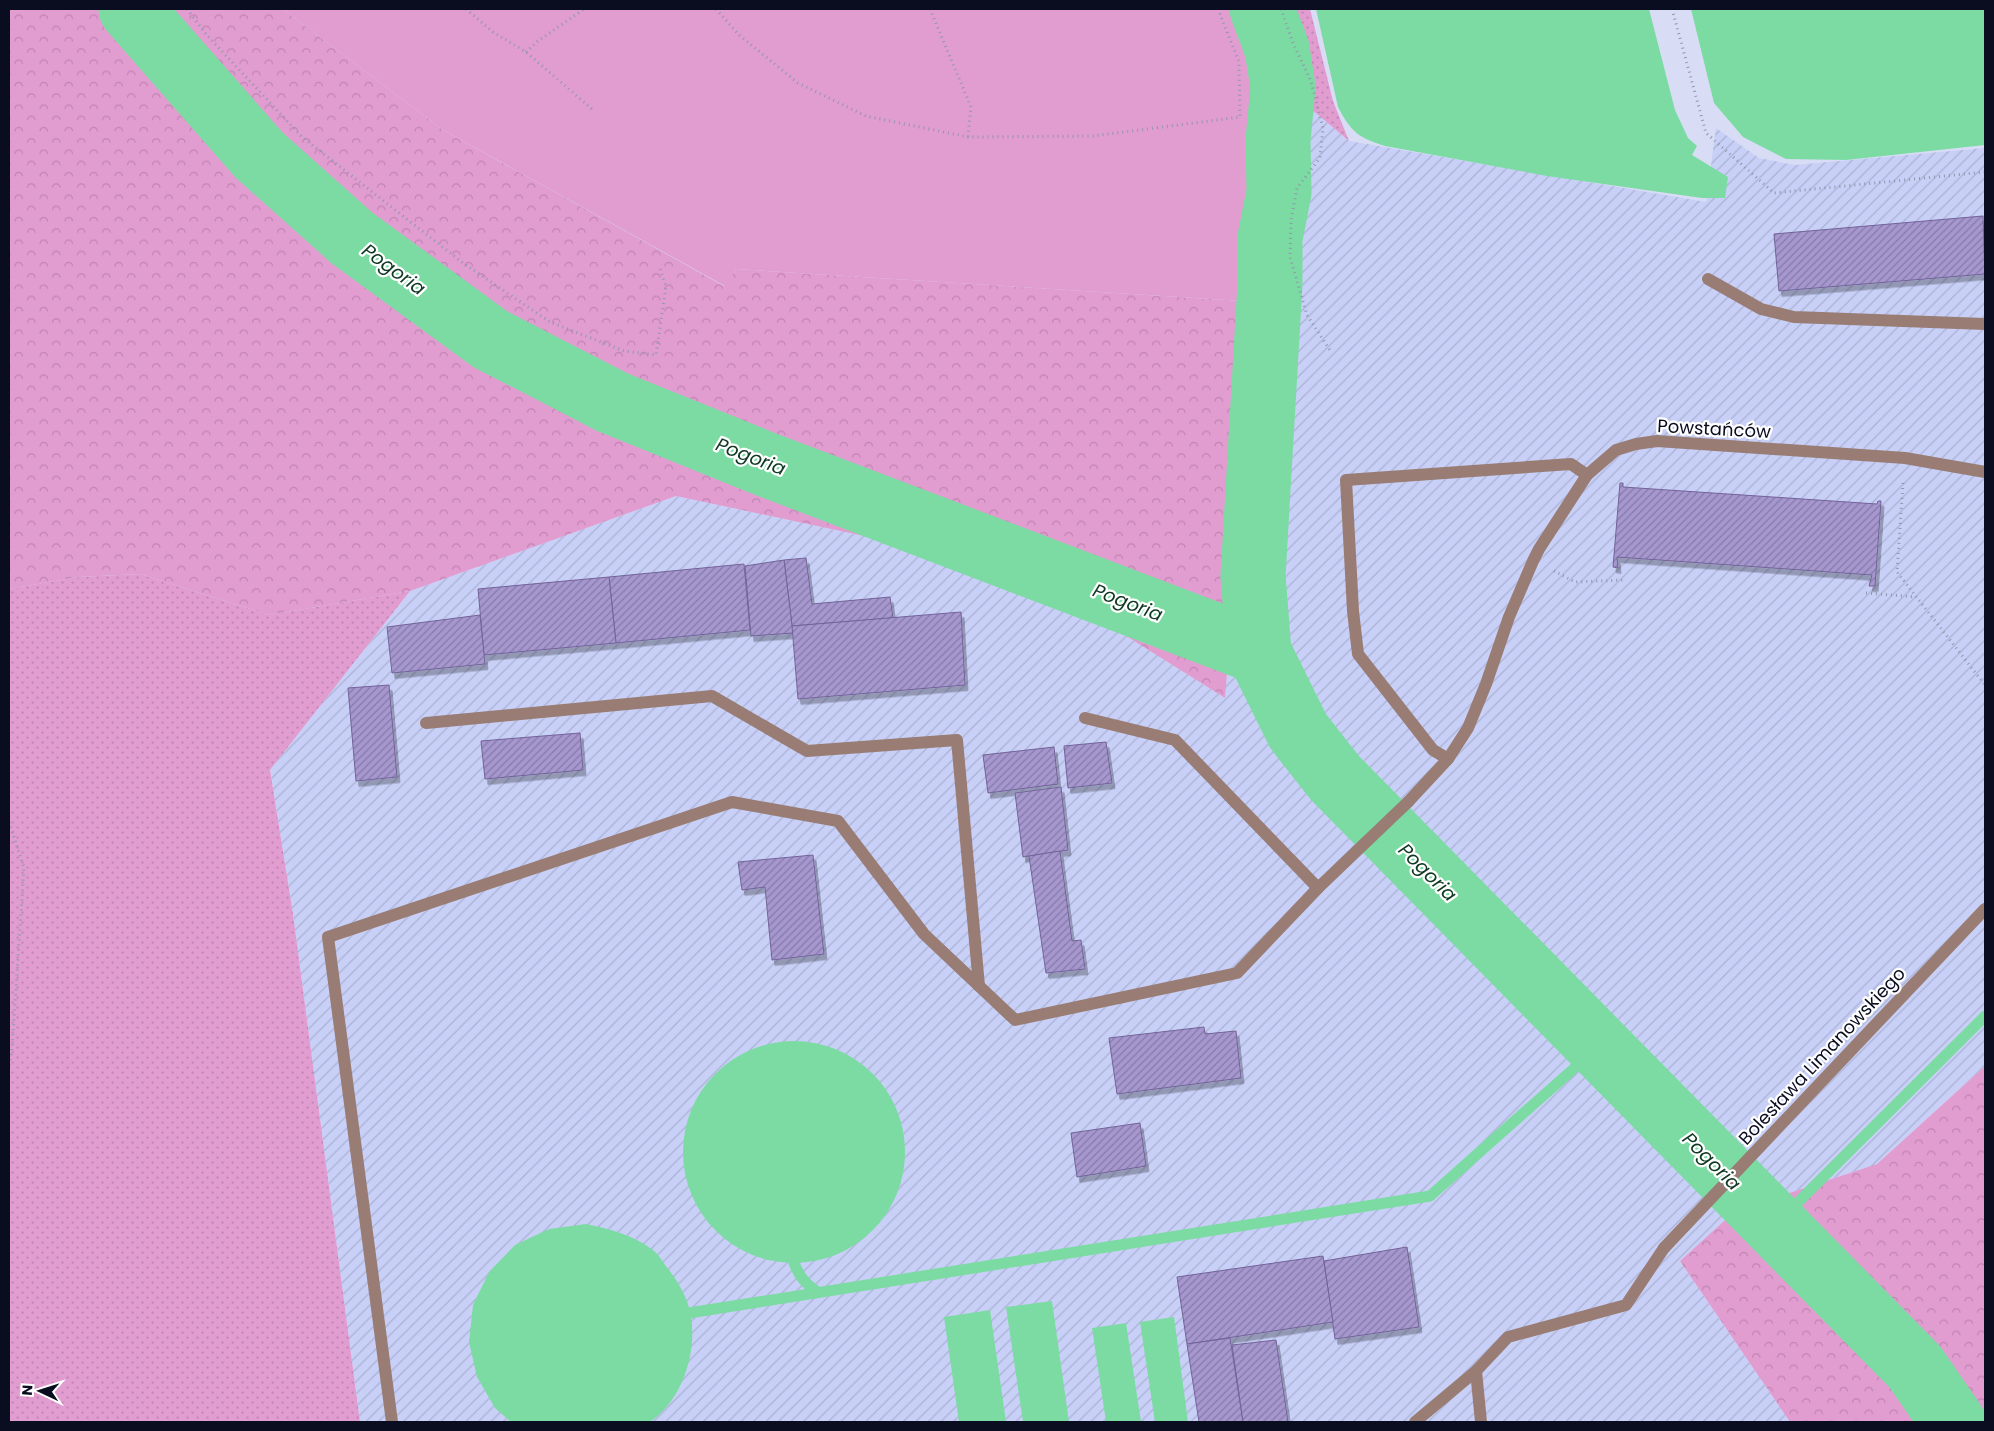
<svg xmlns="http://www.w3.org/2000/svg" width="1994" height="1431" font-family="Poppins,sans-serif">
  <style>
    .industrial { fill: url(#industrial-furrows) }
    .grass { fill: url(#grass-dots) }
    .forest { fill: url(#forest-crowns) }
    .garden { fill: #e19cd0 }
    .water { fill: #7cdba3 }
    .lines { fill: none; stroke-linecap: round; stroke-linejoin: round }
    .stream { stroke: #7cdba3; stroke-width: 11 }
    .river { stroke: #7cdba3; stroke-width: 65 }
    .building { fill: url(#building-hatch); stroke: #726398; filter: url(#shadow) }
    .path { stroke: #9296ad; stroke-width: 3; stroke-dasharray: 1 4; stroke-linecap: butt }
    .service { stroke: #997d75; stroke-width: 12 }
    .minor { stroke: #997d75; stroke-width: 12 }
    .labels { text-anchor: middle; stroke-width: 4.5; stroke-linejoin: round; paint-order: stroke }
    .street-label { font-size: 18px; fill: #0a0c20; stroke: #fff }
    .water-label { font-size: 19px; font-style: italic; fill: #103923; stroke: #fff }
  </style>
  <defs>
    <pattern id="industrial-furrows" width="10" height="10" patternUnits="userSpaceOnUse" patternTransform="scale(1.25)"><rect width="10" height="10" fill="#c8d0f7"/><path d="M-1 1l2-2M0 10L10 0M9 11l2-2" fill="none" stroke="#aab1d3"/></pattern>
    <pattern id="grass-dots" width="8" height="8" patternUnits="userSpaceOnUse" patternTransform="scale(1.25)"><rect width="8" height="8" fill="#e19cd0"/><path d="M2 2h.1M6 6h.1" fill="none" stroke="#c085b2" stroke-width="1.8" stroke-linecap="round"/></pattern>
    <pattern id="forest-crowns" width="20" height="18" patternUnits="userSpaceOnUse" patternTransform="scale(1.25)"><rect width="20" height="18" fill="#e19cd0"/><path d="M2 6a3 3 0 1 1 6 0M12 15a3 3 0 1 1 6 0" fill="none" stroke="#c085b2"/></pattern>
    <pattern id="building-hatch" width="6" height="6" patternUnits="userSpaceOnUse" patternTransform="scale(1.25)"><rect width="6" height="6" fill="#a697cf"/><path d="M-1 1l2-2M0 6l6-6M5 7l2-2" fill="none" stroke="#857aa8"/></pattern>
    <filter id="shadow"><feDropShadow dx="3" dy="5.5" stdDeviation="0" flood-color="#0004"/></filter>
  </defs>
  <rect width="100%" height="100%" fill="#d8ddf5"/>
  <polygon class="industrial" points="1259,65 1349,141 1706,202 1716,128 1759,158 1795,165 1985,148 1985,1066 1877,1164 1735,1211 1680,1261 1790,1422 360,1422 293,914 270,770 410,591 676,496 911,546 1072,602 1225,698 1258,302"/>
  <g class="grass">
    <polygon points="1235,9 1250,9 1278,81 1259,65"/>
    <polygon points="1275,9 1310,9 1333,101 1349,141 1310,108"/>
    <polygon points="140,574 269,615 410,591 270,770 293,914 360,1422 9,1422 9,589 79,577"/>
  </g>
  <g class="forest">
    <polygon points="9,9 283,9 443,130 724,286 736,269 1258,302 1225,698 1072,602 911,546 676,496 410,591 269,615 140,574 79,577 9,589"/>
    <polygon points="1985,1066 1985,1422 1790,1422 1680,1261 1735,1211 1877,1164"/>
  </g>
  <polygon class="garden" points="283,9 1235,9 1259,65 1258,302 736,269 725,286 443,130"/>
  <g class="water">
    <path d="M1316 9H1649L1675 110 1688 138 1697 146 1692 155 1728 177 1725 198H1702L1547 176 1385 146C1359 138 1351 132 1338 107Z"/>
    <polygon points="1691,9 1985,9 1985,145 1846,160 1786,159 1743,137 1714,103"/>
    <circle cx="794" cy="1152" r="111"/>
    <path d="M586 1224C610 1229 633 1235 653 1250 658 1254 662 1260 665 1265 677 1279 688 1298 691 1316 697 1354 682 1400 650 1422H511L495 1408 477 1377 469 1342 473 1305 489 1272 515 1245 549 1229Z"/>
    <polygon points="1052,1301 1069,1422 1023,1422 1006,1307"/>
    <polygon points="990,1310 1006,1422 959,1422 944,1317"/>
    <polygon points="1174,1317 1188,1422 1155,1422 1140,1322"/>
    <polygon points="1126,1323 1141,1422 1106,1422 1092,1328"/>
  </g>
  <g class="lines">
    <g class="stream">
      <polyline points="1775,1225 1985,1016"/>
      <path d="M794 1263C799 1276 805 1283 816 1291"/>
      <polyline points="689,1313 1430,1196 1579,1064 1603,1050"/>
    </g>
    <g class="river">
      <polyline points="131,9 259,155 352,238 490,339 612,402 760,462 1259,652 1298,731 1335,778 1915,1367 1953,1422"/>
      <polyline points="1259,652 1253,576 1270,284 1270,238 1279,192 1278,140 1283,87 1277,49 1262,9"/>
    </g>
  </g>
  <g class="building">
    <polygon points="1983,216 1985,274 1779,291 1774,234"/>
    <polygon points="1620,483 1623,483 1623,487 1877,504 1878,501 1881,501 1875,586 1869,586 1872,575 1617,557 1618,568 1613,567"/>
    <polygon points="806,558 812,604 890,597 893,618 792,626 784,560"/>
    <polygon points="784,560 793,633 751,636 745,566"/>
    <polygon points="744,564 750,630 616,643 609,577"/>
    <polygon points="609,577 616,643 484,655 478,589"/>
    <polygon points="961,612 965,685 798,699 792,626"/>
    <polygon points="480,615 485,664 392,673 387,627"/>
    <polygon points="389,685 397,777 356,781 348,688"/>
    <polygon points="580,733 583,770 485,779 481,741"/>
    <polygon points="1106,742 1112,783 1068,788 1064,746"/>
    <polygon points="1054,747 1058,784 988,793 983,755"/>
    <polygon points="1061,787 1068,850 1023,857 1015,793"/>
    <polygon points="1060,851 1072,941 1081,940 1085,969 1046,973 1029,856"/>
    <polygon points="813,855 824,954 772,960 765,887 742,890 738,862"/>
    <polygon points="1204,1027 1205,1034 1236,1031 1241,1078 1117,1094 1109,1038"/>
    <polygon points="1140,1123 1146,1166 1077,1177 1071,1133"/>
    <polygon points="1407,1247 1419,1327 1335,1339 1324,1261"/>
    <polygon points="1323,1256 1333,1322 1187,1344 1177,1277"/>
    <polygon points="1230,1338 1243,1422 1199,1422 1187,1344"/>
    <polygon points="1276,1340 1288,1422 1243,1422 1232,1345"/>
  </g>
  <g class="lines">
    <g class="path">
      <polyline points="187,9 205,33 302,137 463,263 550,322 624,351 656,355 666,286 660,268"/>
      <polyline points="466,9 493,32 526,52 592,109"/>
      <polyline points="716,9 739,35 798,83 866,116 968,137 1093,136 1240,117 1239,62 1218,9"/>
      <polyline points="930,9 971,107 968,137"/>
      <polyline points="1281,9 1293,43 1311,81 1323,128 1320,158 1297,188 1291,220 1290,257 1307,315 1331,352"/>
      <polyline points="1672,9 1706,133 1774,193 1985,172"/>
      <polyline points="526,52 538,41 584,9"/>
      <polyline points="1903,483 1897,572 1985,685"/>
      <polyline points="1554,571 1575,582 1623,580"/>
      <polyline points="1866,593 1916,597"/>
      <polyline points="9,822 24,868 12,1049 9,1065"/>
    </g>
    <g class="service">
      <polyline points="1708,279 1761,309 1794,317 1985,324"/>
      <polyline points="1085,718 1175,740 1318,888 1408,802"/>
      <polyline points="426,723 712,696 807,751 957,740 979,986"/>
      <polyline points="1448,759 1433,750 1358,654 1353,611 1346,480 1571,464 1587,475"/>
      <polyline points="1476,1371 1481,1422"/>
      <polyline points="392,1422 328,937 732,802 838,821 924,934 1015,1020 1237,973 1318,888"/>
      <polyline points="1415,1422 1476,1371 1508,1337 1626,1305 1664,1248"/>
    </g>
    <g class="minor">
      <polyline points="1408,802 1448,759 1468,728 1486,684 1509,617 1533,561 1539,549 1587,475 1616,450 1636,444 1657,441 1905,458 1985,472"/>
      <polyline points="1664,1248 1985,909"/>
    </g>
  </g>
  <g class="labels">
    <g class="street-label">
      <text transform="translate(1714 429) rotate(3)" y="6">Powstańców</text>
      <text transform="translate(1822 1056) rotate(-47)" y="6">Bolesława Limanowskiego</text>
    </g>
    <g class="water-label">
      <text transform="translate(394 269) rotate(36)" y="7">Pogoria</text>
      <text transform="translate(751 456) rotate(21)" y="7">Pogoria</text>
      <text transform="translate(1128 602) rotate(21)" y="7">Pogoria</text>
      <text transform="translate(1428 872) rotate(45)" y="7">Pogoria</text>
      <text transform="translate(1712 1161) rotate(45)" y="7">Pogoria</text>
    </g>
  </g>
  <rect width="1994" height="1431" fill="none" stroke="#0a0c20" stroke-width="20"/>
  <g transform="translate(40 1391) rotate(274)" stroke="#ffffff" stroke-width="4" paint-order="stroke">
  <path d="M0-4L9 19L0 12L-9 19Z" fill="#0a0c20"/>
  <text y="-8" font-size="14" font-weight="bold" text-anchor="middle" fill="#0a0c20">N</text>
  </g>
</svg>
